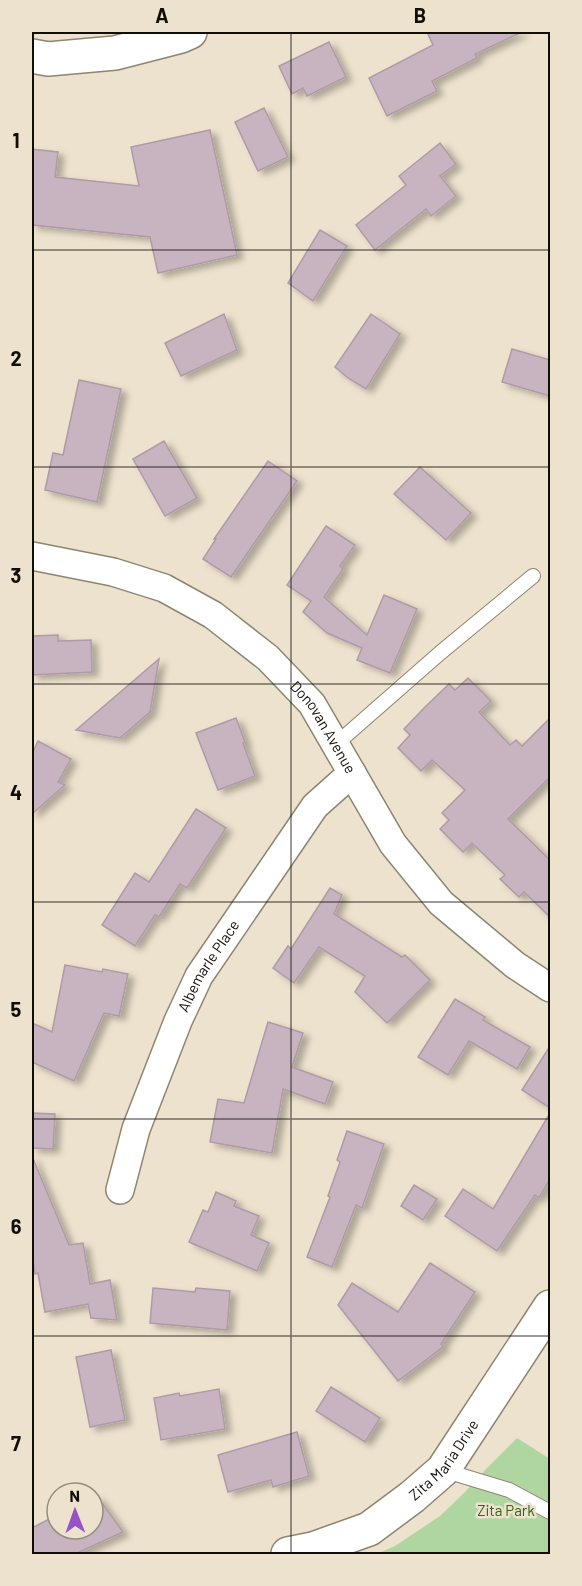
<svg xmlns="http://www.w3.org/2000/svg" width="582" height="1586" font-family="Barlow,sans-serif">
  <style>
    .green { fill: #afd6a1 }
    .building { fill: #c8b3c1; stroke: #af9aa8; stroke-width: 1.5; filter: url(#shadow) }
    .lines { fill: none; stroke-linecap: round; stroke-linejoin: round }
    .service-casing { stroke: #8e8571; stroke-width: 16 }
    .minor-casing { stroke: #8e8571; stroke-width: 30 }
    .tertiary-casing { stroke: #8e8571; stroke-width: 36 }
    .secondary-casing { stroke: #8e8571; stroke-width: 36 }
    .service { stroke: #fff; stroke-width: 14 }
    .minor { stroke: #fff; stroke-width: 27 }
    .tertiary { stroke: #fff; stroke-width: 33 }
    .secondary { stroke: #fff; stroke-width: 33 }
    .grid { fill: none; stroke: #110d07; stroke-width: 1.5; stroke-opacity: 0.55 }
    .labels { text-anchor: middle; stroke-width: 5; stroke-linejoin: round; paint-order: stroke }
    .street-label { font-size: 15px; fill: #110d07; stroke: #ede2cd }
    .park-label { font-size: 15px; fill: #2e6414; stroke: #ede2cd }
    .neatline { fill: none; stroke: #110d07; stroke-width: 2 }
    .grid-label { font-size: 20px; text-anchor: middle; font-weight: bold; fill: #110d07 }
  </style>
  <defs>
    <filter id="shadow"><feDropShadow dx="6" dy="4" stdDeviation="3" flood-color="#0004"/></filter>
  </defs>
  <rect width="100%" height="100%" fill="#ede2cd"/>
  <polygon class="green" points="517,1438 550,1459 550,1554 377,1554 395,1546 440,1516 464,1493 486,1469"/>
  <g class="building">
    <polygon points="427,32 522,32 475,54 477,58 432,81 437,91 387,116 369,78 433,45"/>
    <polygon points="329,42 346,77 307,96 303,88 292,94 279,66"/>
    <polygon points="264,108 288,157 258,171 235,122"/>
    <polygon points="210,130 237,255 158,273 150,237 32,225 32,149 58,152 55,177 139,186 131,147"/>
    <polygon points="440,143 456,164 440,176 456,196 431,216 426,209 375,250 356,225 406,185 399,176"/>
    <polygon points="320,230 347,246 313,301 288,283"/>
    <polygon points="224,314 237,350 181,376 165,343"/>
    <polygon points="371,314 400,334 366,389 348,378 335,367"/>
    <polygon points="512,349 550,360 550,396 502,382"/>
    <polygon points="79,380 121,389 97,502 45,490 53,453 63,455"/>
    <polygon points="164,441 197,498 165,516 133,459"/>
    <polygon points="268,461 297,481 231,577 203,559 216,539 214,539"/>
    <polygon points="420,467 471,513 446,540 394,494"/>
    <polygon points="326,526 355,545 340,566 343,569 324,597 367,635 384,595 417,609 390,673 357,660 362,648 327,633 303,612 311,601 287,585"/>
    <polygon points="58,635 58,641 91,640 92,672 32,675 32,636"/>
    <polygon points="159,659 150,712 120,738 76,730"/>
    <polygon points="468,678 491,701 479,712 510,745 516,740 522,746 550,718 550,777 508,819 550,860 550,917 524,892 519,897 500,879 505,875 472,843 463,852 440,829 449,820 442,813 465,790 432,760 421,771 398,748 410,735 404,729 425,707 449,684 455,690"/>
    <polygon points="236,718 245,742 243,743 255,776 218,790 196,733"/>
    <polygon points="38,741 71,759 58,782 65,785 32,814 32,754"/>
    <polygon points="196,809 226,828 187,888 180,884 159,917 155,915 135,946 102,925 135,873 149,882"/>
    <polygon points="330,888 342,895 334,914 402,957 405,955 430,980 387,1023 355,992 365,976 319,947 294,983 273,968 288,946 291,949"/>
    <polygon points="65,965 102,972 103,969 128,974 119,1016 104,1013 74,1081 32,1062 32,1023 52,1032"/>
    <polygon points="455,999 485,1017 483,1020 530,1047 517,1069 469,1041 448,1075 418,1057"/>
    <polygon points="268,1022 303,1033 292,1067 333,1082 325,1104 283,1089 272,1153 210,1142 218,1099 244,1103"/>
    <polygon points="550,1046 550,1108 522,1090"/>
    <polygon points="32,1113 55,1114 53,1149 32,1148"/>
    <polygon points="550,1113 550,1179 539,1198 535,1195 497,1251 445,1216 463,1189 493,1209"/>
    <polygon points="347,1131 384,1144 362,1208 356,1205 332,1267 307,1257 330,1197 328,1196 340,1162 337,1160"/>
    <polygon points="32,1156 69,1245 83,1243 90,1284 110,1280 117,1320 91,1318 88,1304 45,1312 38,1273 35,1274 32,1254"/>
    <polygon points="414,1185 437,1199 423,1220 401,1206"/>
    <polygon points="216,1192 236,1201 234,1206 259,1216 251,1235 269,1243 257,1271 189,1242 203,1210 208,1212"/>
    <polygon points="430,1263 475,1292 441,1344 443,1347 398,1381 338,1305 352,1283 398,1312"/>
    <polygon points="153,1288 195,1292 196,1288 230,1291 227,1330 150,1323"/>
    <polygon points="111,1350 125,1420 90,1427 76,1357"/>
    <polygon points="331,1387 380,1418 365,1442 316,1411"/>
    <polygon points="219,1389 225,1429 161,1440 154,1398 179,1393 180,1396"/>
    <polygon points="297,1432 309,1476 273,1487 271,1480 228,1492 218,1455"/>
    <polygon points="97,1496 123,1532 75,1554 32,1554 32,1528 57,1515 57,1529 93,1529 93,1498"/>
  </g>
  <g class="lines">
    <defs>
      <g id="service">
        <polyline points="335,745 440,653 533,576"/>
        <polyline points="443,1470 509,1490 550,1512"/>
      </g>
      <g id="minor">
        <path id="s1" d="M32 556 113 572 164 588 213 615 268 658 312 704 393 844 441 903 515 965 550 988"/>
        <path id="s2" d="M120 1190 136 1129 178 1021 199 976 315 806 352 773"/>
      </g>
      <g id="tertiary">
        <path id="s3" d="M288 1554 313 1549 369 1529 412 1497 443 1470 550 1307"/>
      </g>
      <polyline id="secondary" points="32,56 48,59 115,53 181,36 190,32"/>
    </defs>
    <use href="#service" class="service-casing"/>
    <use href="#minor" class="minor-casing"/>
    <use href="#tertiary" class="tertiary-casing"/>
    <use href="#secondary" class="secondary-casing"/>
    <use href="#service" class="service"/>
    <use href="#minor" class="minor"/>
    <use href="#tertiary" class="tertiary"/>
    <use href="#secondary" class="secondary"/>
  </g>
  <path class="grid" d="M291 32V1554M32 250H550M32 467H550M32 684H550M32 902H550M32 1119H550M32 1336H550"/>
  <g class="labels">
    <g class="street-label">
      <text dy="5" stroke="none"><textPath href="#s1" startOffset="351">Donovan Avenue</textPath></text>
      <text dy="5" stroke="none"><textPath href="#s2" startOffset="242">Albemarle Place</textPath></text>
      <text dy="5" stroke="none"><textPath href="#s3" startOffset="188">Zita Maria Drive</textPath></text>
    </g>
    <g class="park-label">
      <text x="506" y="1516">Zita Park</text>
    </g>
  </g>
  <rect width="582" height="1586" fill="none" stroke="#ede2cd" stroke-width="66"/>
  <g transform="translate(75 1511) rotate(359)"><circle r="28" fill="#ede2cd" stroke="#958d7e" stroke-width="1.5"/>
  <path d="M0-4.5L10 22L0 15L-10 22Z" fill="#9852c6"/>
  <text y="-9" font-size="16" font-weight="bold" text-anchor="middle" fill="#110d07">N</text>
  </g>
  <rect x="33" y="33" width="516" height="1520" class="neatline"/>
  <g class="grid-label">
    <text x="162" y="23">A</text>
    <text x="420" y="23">B</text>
    <text x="16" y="148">1</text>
    <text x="16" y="366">2</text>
    <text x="16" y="583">3</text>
    <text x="16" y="800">4</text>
    <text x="16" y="1017">5</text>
    <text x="16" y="1234">6</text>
    <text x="16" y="1451">7</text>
  </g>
</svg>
